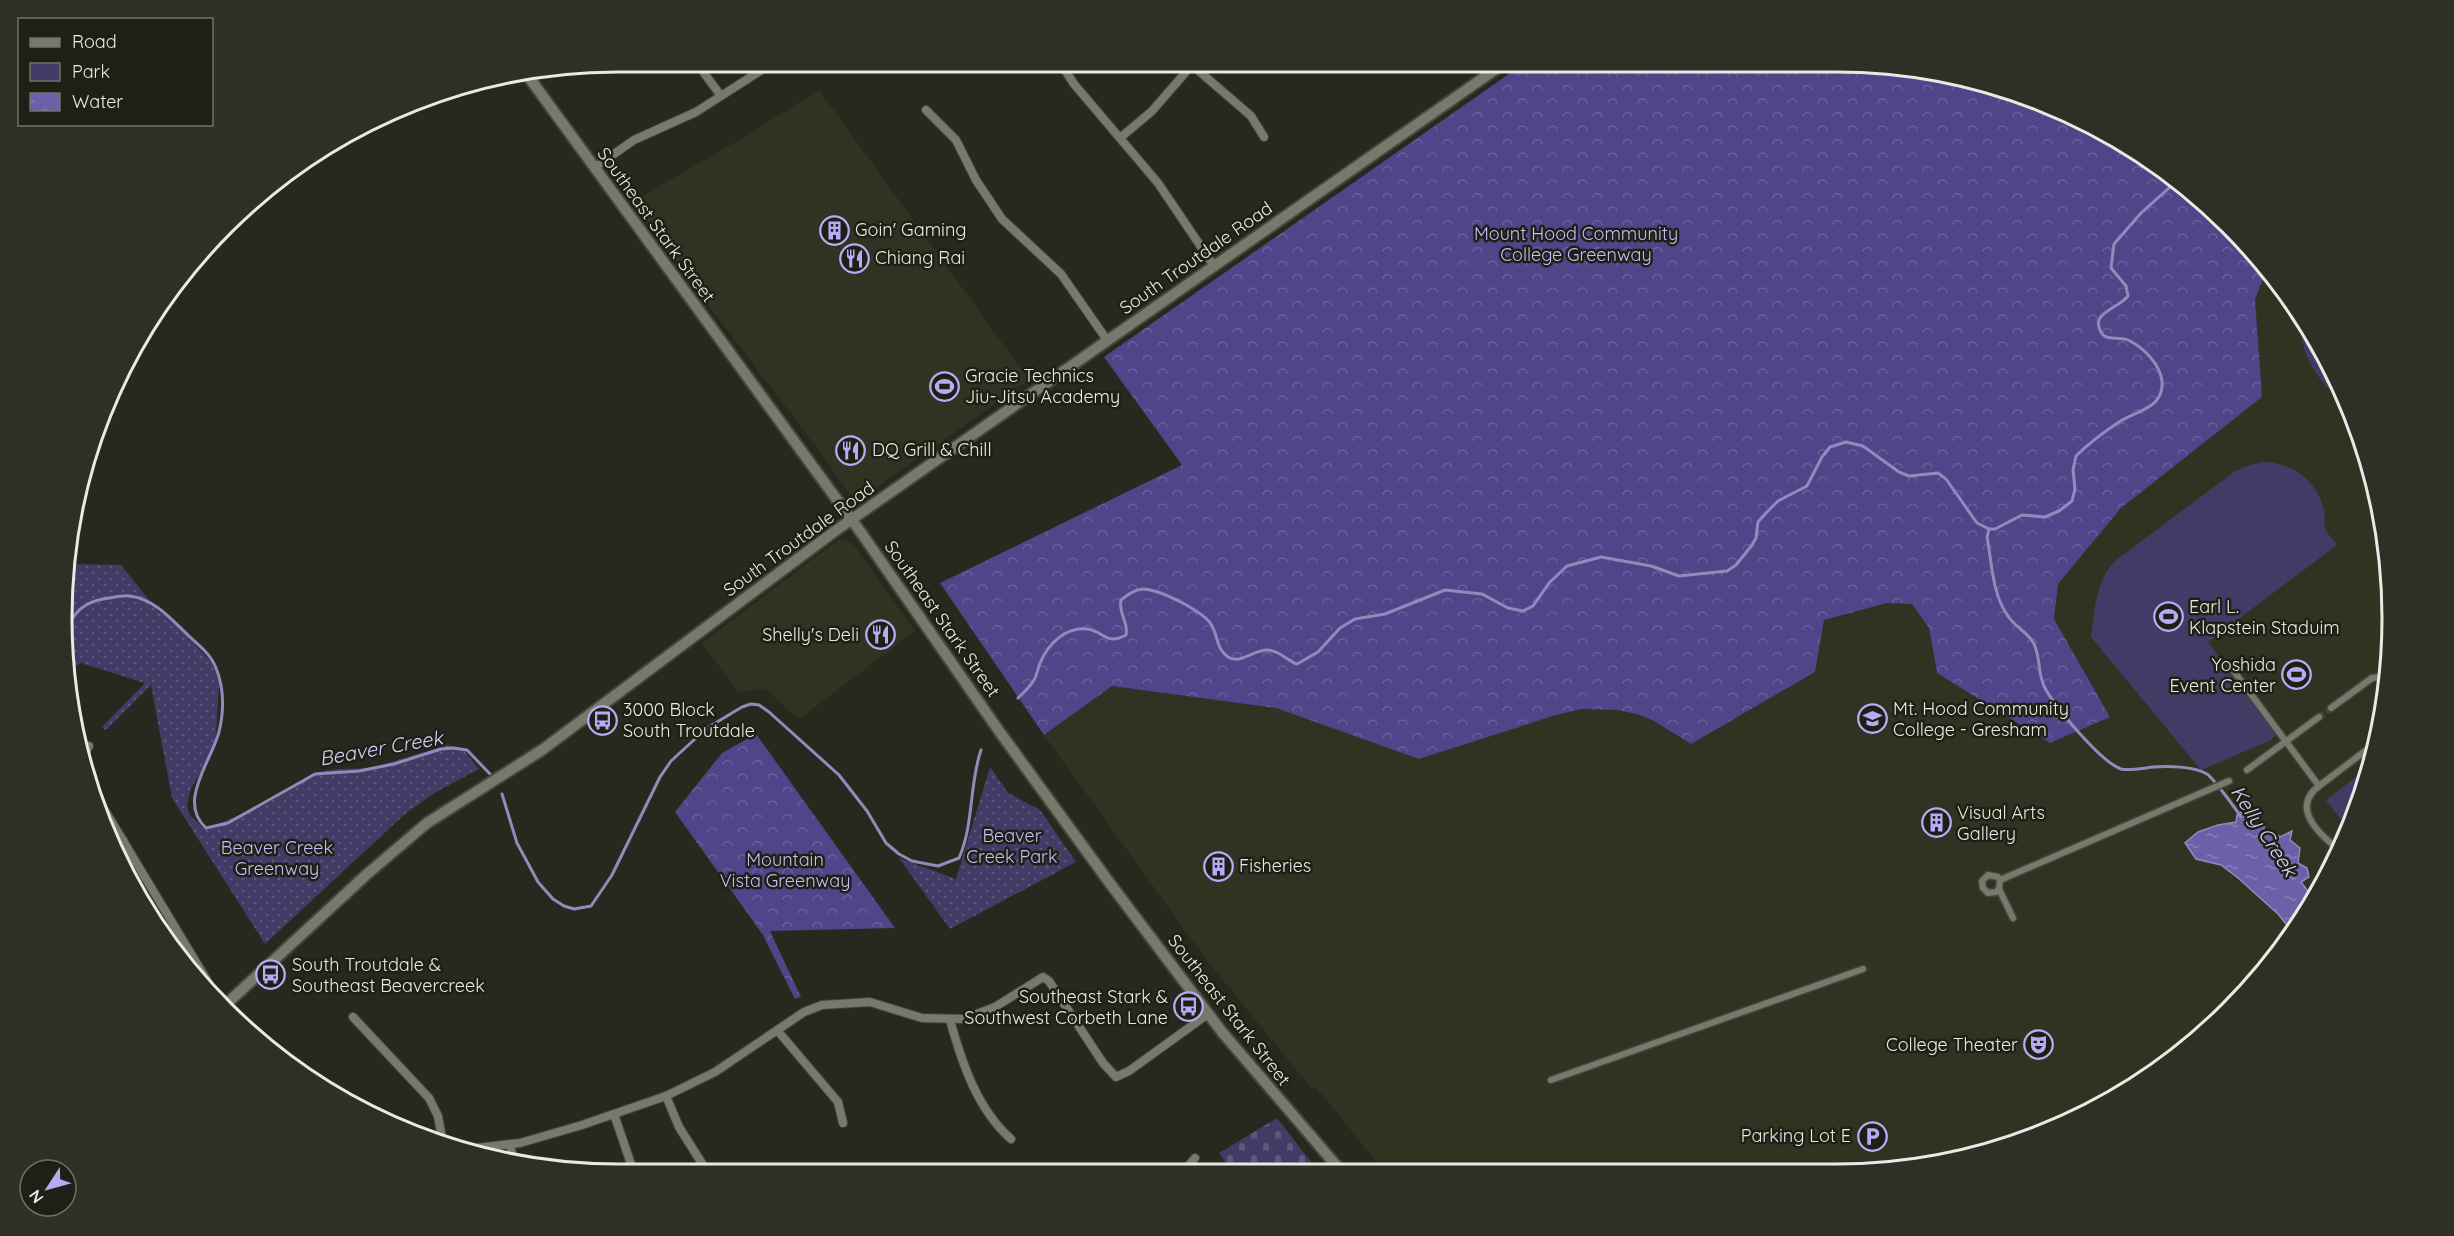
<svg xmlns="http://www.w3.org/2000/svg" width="2454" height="1236" font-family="Quicksand,sans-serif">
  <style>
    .built { fill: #313322 }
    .green { fill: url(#green-dots) }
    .forest { fill: url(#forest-crowns) }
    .cemetery { fill: url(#cemetery-stones) }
    .pitch { fill: #413b66 }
    .water { fill: url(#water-ripples); stroke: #928aba; stroke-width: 1.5 }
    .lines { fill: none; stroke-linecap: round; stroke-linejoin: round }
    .stream { stroke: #928aba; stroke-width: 3 }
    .pedestrian-tunnel { stroke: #45463c; stroke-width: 6; stroke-dasharray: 6 3; stroke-linecap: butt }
    .pedestrian-casing { stroke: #45463d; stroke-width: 9 }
    .minor-casing { stroke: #45463d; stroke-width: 10 }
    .secondary-casing { stroke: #45463d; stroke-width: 14 }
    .pedestrian { stroke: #77796d; stroke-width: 6 }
    .minor { stroke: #77796d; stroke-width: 8 }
    .secondary { stroke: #77796d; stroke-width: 10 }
    .labels { text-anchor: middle; stroke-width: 5; stroke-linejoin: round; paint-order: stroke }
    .street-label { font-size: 18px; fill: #e9eae3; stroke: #1e2015 }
    .poi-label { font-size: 18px; fill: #e9eae3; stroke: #1e2015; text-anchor: start }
    .park-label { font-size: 18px; fill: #c3bdf9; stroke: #1e2015 }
    .water-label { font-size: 20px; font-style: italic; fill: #d6d2fb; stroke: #1e2015 }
    .rim { fill: none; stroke: #e9eae3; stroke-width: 3 }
  </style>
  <defs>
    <pattern id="green-dots" width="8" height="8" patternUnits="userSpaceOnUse" patternTransform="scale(1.5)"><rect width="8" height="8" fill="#413b66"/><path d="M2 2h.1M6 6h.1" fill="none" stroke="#5c587c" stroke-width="1.8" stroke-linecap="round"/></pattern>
    <pattern id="forest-crowns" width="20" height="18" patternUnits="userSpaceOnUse" patternTransform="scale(1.5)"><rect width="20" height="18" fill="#514489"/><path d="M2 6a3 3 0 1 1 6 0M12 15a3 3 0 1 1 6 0" fill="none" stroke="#6a5f9a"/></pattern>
    <pattern id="cemetery-stones" width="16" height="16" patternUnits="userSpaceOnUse" patternTransform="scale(1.5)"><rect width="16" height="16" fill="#413b66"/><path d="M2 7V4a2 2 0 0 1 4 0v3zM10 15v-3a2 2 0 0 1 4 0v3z" fill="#5c587c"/></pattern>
    <pattern id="water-ripples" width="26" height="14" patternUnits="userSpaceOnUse" patternTransform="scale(1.5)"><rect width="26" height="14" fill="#6c61a9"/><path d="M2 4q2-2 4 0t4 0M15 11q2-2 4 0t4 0" fill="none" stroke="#887fb9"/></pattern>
  </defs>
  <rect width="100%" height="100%" fill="#28291e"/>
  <g class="built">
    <polygon points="819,90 1029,380 860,499 852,497 805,432 658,239 634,201 751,133"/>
    <polygon points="2267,269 2318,339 2363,439 2388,545 2391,654 2374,762 2335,864 2255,985 2145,1081 2015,1145 1908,1170 1384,1171 1315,1086 1312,1089 1205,958 1044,735 1112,686 1276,708 1419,759 1553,716 1581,709 1617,710 1637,714 1654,721 1691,744 1815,672 1824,620 1887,603 1912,604 1929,628 1937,673 2110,717 2054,619 2058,584 2121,508 2262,397 2255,299"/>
    <polygon points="843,539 853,544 915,631 799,719 765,689 738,692 702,643 838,540"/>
  </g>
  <g class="green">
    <polygon points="70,564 121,565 158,611 172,619 212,663 219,682 216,736 206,765 191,788 187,805 189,814 202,827 209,828 268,803 318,772 339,769 371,768 448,745 462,748 479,769 436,792 406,813 265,944 172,798 151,685 106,730 102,727 145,683 81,663 67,671"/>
    <polygon points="990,767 1008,793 1040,810 1076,862 950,929 899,858 956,879"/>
  </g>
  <g class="forest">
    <polygon points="1526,62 1872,63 1980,80 2082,119 2174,176 2254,251 2267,269 2255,299 2262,397 2121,508 2058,584 2054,619 2110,717 2050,743 1937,673 1929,628 1912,604 1887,603 1824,620 1815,672 1691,744 1654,721 1637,714 1617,710 1581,709 1553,716 1419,759 1276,708 1112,686 1044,735 940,583 1182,465 1104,357"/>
    <polygon points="756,734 895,928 770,931 801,997 795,999 763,935 675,812 722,753"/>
  </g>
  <polygon class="cemetery" points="1277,1118 1318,1171 1232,1172 1219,1153"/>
  <g class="pitch">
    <path d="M2298 313 2318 339 2349 408C2314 376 2302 361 2298 313Z"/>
    <path d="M2264 462C2294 463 2318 482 2324 511 2325 517 2324 525 2326 530 2328 535 2334 540 2337 545L2208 642 2276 734 2271 740 2201 770 2091 637C2095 610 2095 582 2115 561L2234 472 2249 465Z"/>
    <polygon points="2372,765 2348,829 2326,800"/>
  </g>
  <polygon class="water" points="2241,812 2252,824 2264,822 2264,831 2274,832 2280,837 2292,831 2290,840 2300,848 2298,863 2307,868 2309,877 2301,882 2310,894 2315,894 2291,930 2278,914 2238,878 2221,865 2196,859 2185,843 2198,832 2218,825 2236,822 2237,815"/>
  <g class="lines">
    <g class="stream">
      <path d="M1989 529 1987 537C1992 563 1992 594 2008 616 2015 627 2026 631 2033 642 2041 656 2037 671 2044 686 2053 705 2101 762 2121 769 2129 771 2144 768 2153 767 2167 766 2194 766 2207 774 2213 778 2236 809 2241 817"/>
      <path d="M68 626C76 610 86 602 103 599 111 598 122 595 130 596 155 599 173 621 190 637 200 646 211 655 216 668 224 688 224 711 219 732 211 762 177 802 206 828L228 823 315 774 359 771 394 764 441 749 453 748 467 750 490 774"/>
      <path d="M1018 698C1023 693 1030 687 1034 680 1037 675 1038 668 1040 663 1048 644 1065 627 1087 629 1104 631 1106 646 1126 635 1129 623 1118 613 1121 600 1127 595 1134 590 1142 589 1159 589 1201 610 1211 624 1218 635 1216 649 1228 657 1241 665 1254 649 1268 650 1280 651 1286 660 1297 664L1318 652 1340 628 1355 619 1385 614 1445 590 1482 594 1508 608 1523 611 1533 606 1549 583 1567 566 1601 557 1651 566 1679 576 1727 571 1736 565 1752 545 1756 538 1758 522 1766 513 1778 501 1807 486 1822 457 1830 447 1846 442 1863 446 1899 472 1909 476 1938 473 1946 479 1977 523 1989 529H1995L2022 515 2045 517 2059 511 2072 501 2075 489 2073 470 2076 456C2089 443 2104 432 2119 422 2137 410 2164 409 2162 381 2160 364 2143 347 2128 340 2117 335 2103 344 2099 327 2098 324 2098 321 2100 318 2106 309 2120 306 2128 296L2126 286 2111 268 2114 244 2141 213 2178 180"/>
      <path d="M502 794 517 843 538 882 553 899 564 906 574 909 591 906 612 875 660 777 671 761 707 728 742 707 751 704 759 705 769 712 839 775 867 811 886 843 899 854 912 861 938 866 959 858C974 824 969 785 981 750"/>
    </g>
    <polyline class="pedestrian-tunnel" points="2319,717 2331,708"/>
    <defs>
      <g id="pedestrian">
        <polyline points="2230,666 2319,786 2377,742"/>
        <polyline points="2331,708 2372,678 2379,677"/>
        <polyline points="2247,770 2319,717"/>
        <path d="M2319 786C2290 808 2319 834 2340 851"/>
        <polyline points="2000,880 2229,781"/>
        <polyline points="1999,889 1996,892 1988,893 1983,888 1982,881 1988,875 1998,877 2000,880 1999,889 2013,918"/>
        <polyline points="1551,1080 1863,969"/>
      </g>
      <g id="minor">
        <polyline points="696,62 721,96"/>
        <polyline points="1060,62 1074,84 1158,183 1214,266"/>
        <polyline points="1368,64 1373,62"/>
        <polyline points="926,110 956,140 976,180 1002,219 1061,274 1107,340"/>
        <polyline points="1120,138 1152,111 1192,65 1251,116 1264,137"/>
        <polyline points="594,168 634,140 696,112 774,62"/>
        <polyline points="85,754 89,746"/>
        <polyline points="101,804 223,1007"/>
        <polyline points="114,849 123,840"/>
        <polyline points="353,1017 429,1098 438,1116 443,1144"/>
        <path d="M950 1020C962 1063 977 1109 1011 1139"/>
        <polyline points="777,1030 838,1102 843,1123"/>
        <polyline points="666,1096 679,1127 708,1173"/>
        <polyline points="614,1114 634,1173"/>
        <polyline points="510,1145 514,1162"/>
        <polyline points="459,1150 520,1143 582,1125 666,1096 715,1072 804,1012 822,1005 870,1002 922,1018 964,1019 995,1007 1043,977 1049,981 1103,1063 1116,1077 1129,1071 1208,1014"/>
        <polyline points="1183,1172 1195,1158"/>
      </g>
      <g id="secondary">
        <polyline points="528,76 862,534 999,731 1109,882 1222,1032 1341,1171"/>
        <polyline points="222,1008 366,875 427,823 542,750 835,531 1506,62"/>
      </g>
    </defs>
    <use href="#pedestrian" class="pedestrian-casing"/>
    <use href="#minor" class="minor-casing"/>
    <use href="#secondary" class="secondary-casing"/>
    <use href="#pedestrian" class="pedestrian"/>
    <use href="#minor" class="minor"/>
    <use href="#secondary" class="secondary"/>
  </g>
  <defs>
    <symbol id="building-ring" viewBox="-11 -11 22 22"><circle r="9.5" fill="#1e2015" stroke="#b5acf8" stroke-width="1.5"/><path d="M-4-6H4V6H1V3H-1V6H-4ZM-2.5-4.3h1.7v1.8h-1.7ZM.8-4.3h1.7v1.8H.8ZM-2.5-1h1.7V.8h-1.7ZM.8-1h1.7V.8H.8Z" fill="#b5acf8"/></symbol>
    <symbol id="restaurant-ring" viewBox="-11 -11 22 22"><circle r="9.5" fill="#1e2015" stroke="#b5acf8" stroke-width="1.5"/><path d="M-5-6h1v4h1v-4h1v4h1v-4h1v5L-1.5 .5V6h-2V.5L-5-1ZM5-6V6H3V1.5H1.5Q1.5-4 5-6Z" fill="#b5acf8"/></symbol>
    <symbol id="stadium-ring" viewBox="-11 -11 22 22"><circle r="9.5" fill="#1e2015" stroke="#b5acf8" stroke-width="1.5"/><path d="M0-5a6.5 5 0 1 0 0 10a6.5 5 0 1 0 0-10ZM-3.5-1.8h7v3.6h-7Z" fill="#b5acf8"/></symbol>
    <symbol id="university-ring" viewBox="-11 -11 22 22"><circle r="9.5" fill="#1e2015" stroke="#b5acf8" stroke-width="1.5"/><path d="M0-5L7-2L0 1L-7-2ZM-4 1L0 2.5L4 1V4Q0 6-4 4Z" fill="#b5acf8"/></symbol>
    <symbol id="bus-ring" viewBox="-11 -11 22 22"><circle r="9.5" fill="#1e2015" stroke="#b5acf8" stroke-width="1.5"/><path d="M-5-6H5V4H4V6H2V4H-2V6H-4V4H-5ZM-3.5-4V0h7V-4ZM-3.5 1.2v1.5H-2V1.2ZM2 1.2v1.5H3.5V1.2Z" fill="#b5acf8"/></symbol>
    <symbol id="theatre-ring" viewBox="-11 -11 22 22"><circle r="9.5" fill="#1e2015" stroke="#b5acf8" stroke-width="1.5"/><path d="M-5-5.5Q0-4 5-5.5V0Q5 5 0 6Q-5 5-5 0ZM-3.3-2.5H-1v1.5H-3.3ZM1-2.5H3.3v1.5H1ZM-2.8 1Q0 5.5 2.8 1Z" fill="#b5acf8"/></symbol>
    <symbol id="parking-ring" viewBox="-11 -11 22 22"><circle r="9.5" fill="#1e2015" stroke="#b5acf8" stroke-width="1.5"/><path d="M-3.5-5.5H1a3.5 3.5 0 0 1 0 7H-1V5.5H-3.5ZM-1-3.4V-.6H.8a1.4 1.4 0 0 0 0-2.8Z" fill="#b5acf8"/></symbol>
  </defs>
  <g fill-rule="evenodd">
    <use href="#building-ring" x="818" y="214" width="33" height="33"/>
    <use href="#restaurant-ring" x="838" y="242" width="33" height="33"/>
    <use href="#stadium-ring" x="928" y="370" width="33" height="33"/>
    <use href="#restaurant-ring" x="834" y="434" width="33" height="33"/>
    <use href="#stadium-ring" x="2152" y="600" width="33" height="33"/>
    <use href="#restaurant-ring" x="864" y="618" width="33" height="33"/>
    <use href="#stadium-ring" x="2280" y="658" width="33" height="33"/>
    <use href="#university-ring" x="1856" y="702" width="33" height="33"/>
    <use href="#bus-ring" x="586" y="704" width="33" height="33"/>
    <use href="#building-ring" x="1920" y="806" width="33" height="33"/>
    <use href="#building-ring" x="1202" y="850" width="33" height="33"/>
    <use href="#bus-ring" x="254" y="958" width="33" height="33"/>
    <use href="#bus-ring" x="1172" y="990" width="33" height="33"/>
    <use href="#theatre-ring" x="2022" y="1028" width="33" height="33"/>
    <use href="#parking-ring" x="1856" y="1120" width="33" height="33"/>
  </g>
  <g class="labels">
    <g class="street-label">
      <text transform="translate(656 225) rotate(54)" y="6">Southeast Stark Street</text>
      <text transform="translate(1196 258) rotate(-35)" y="6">South Troutdale Road</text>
      <text transform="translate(799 539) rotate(-36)" y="6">South Troutdale Road</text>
      <text transform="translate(942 619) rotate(55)" y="6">Southeast Stark Street</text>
      <text transform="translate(1229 1010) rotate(52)" y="6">Southeast Stark Street</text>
    </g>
    <g class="poi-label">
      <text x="855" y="236">Goin' Gaming</text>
      <text x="875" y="264">Chiang Rai</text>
      <text x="965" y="382">Gracie Technics<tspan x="965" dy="21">Jiu-Jitsu Academy</tspan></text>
      <text x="872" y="456">DQ Grill &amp; Chill</text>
      <text x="2189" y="613">Earl L.<tspan x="2189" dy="21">Klapstein Staduim</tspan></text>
      <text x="859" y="641" text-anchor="end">Shelly's Deli</text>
      <text x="2276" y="671" text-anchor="end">Yoshida<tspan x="2276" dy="21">Event Center</tspan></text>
      <text x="1893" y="715">Mt. Hood Community<tspan x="1893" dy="21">College - Gresham</tspan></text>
      <text x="623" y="716">3000 Block<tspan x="623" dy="21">South Troutdale</tspan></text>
      <text x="1957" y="819">Visual Arts<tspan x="1957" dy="21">Gallery</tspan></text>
      <text x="1239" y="872">Fisheries</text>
      <text x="292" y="971">South Troutdale &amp;<tspan x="292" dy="21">Southeast Beavercreek</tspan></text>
      <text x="1168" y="1003" text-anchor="end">Southeast Stark &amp;<tspan x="1168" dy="21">Southwest Corbeth Lane</tspan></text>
      <text x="2018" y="1051" text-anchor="end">College Theater</text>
      <text x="1851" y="1142" text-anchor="end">Parking Lot E</text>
    </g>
    <g class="park-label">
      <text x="1576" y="240">Mount Hood Community<tspan x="1576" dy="21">College Greenway</tspan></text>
      <text x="1012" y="842">Beaver<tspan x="1012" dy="21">Creek Park</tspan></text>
      <text x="277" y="854">Beaver Creek<tspan x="277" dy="21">Greenway</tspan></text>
      <text x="785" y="866">Mountain<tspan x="785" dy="21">Vista Greenway</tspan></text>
    </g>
    <g class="water-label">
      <text transform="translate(381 748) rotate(-10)" y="7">Beaver Creek</text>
      <text transform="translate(2264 831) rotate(57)" y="7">Kelly Creek</text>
    </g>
  </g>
  <path d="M0 0H2454V1236H0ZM618 72H1836A546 546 0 0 1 2382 618V618A546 546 0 0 1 1836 1164H618A546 546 0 0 1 72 618V618A546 546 0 0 1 618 72Z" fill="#2e3025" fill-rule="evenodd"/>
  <path class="rim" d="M618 72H1836A546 546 0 0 1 2382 618V618A546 546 0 0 1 1836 1164H618A546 546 0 0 1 72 618V618A546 546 0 0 1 618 72Z"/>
  <rect x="18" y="18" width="195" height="108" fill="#1e2015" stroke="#6f7167" stroke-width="1.5"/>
  <rect x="30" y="38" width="30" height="9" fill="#77796d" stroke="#6f7167" stroke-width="1.5"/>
  <text x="72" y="48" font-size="18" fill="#e9eae3">Road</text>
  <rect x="30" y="63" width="30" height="18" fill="#413b66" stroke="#6f7167" stroke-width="1.5"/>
  <text x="72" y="78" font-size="18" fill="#e9eae3">Park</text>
  <rect x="30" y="93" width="30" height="18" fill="url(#water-ripples)" stroke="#6f7167" stroke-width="1.5"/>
  <text x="72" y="108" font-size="18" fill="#e9eae3">Water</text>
  <g transform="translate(48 1188) rotate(234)"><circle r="28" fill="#1e2015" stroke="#6f7167" stroke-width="1.5"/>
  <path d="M0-4.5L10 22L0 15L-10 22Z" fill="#b5acf8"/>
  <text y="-9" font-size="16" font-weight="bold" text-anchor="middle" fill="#e9eae3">N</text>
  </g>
</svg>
